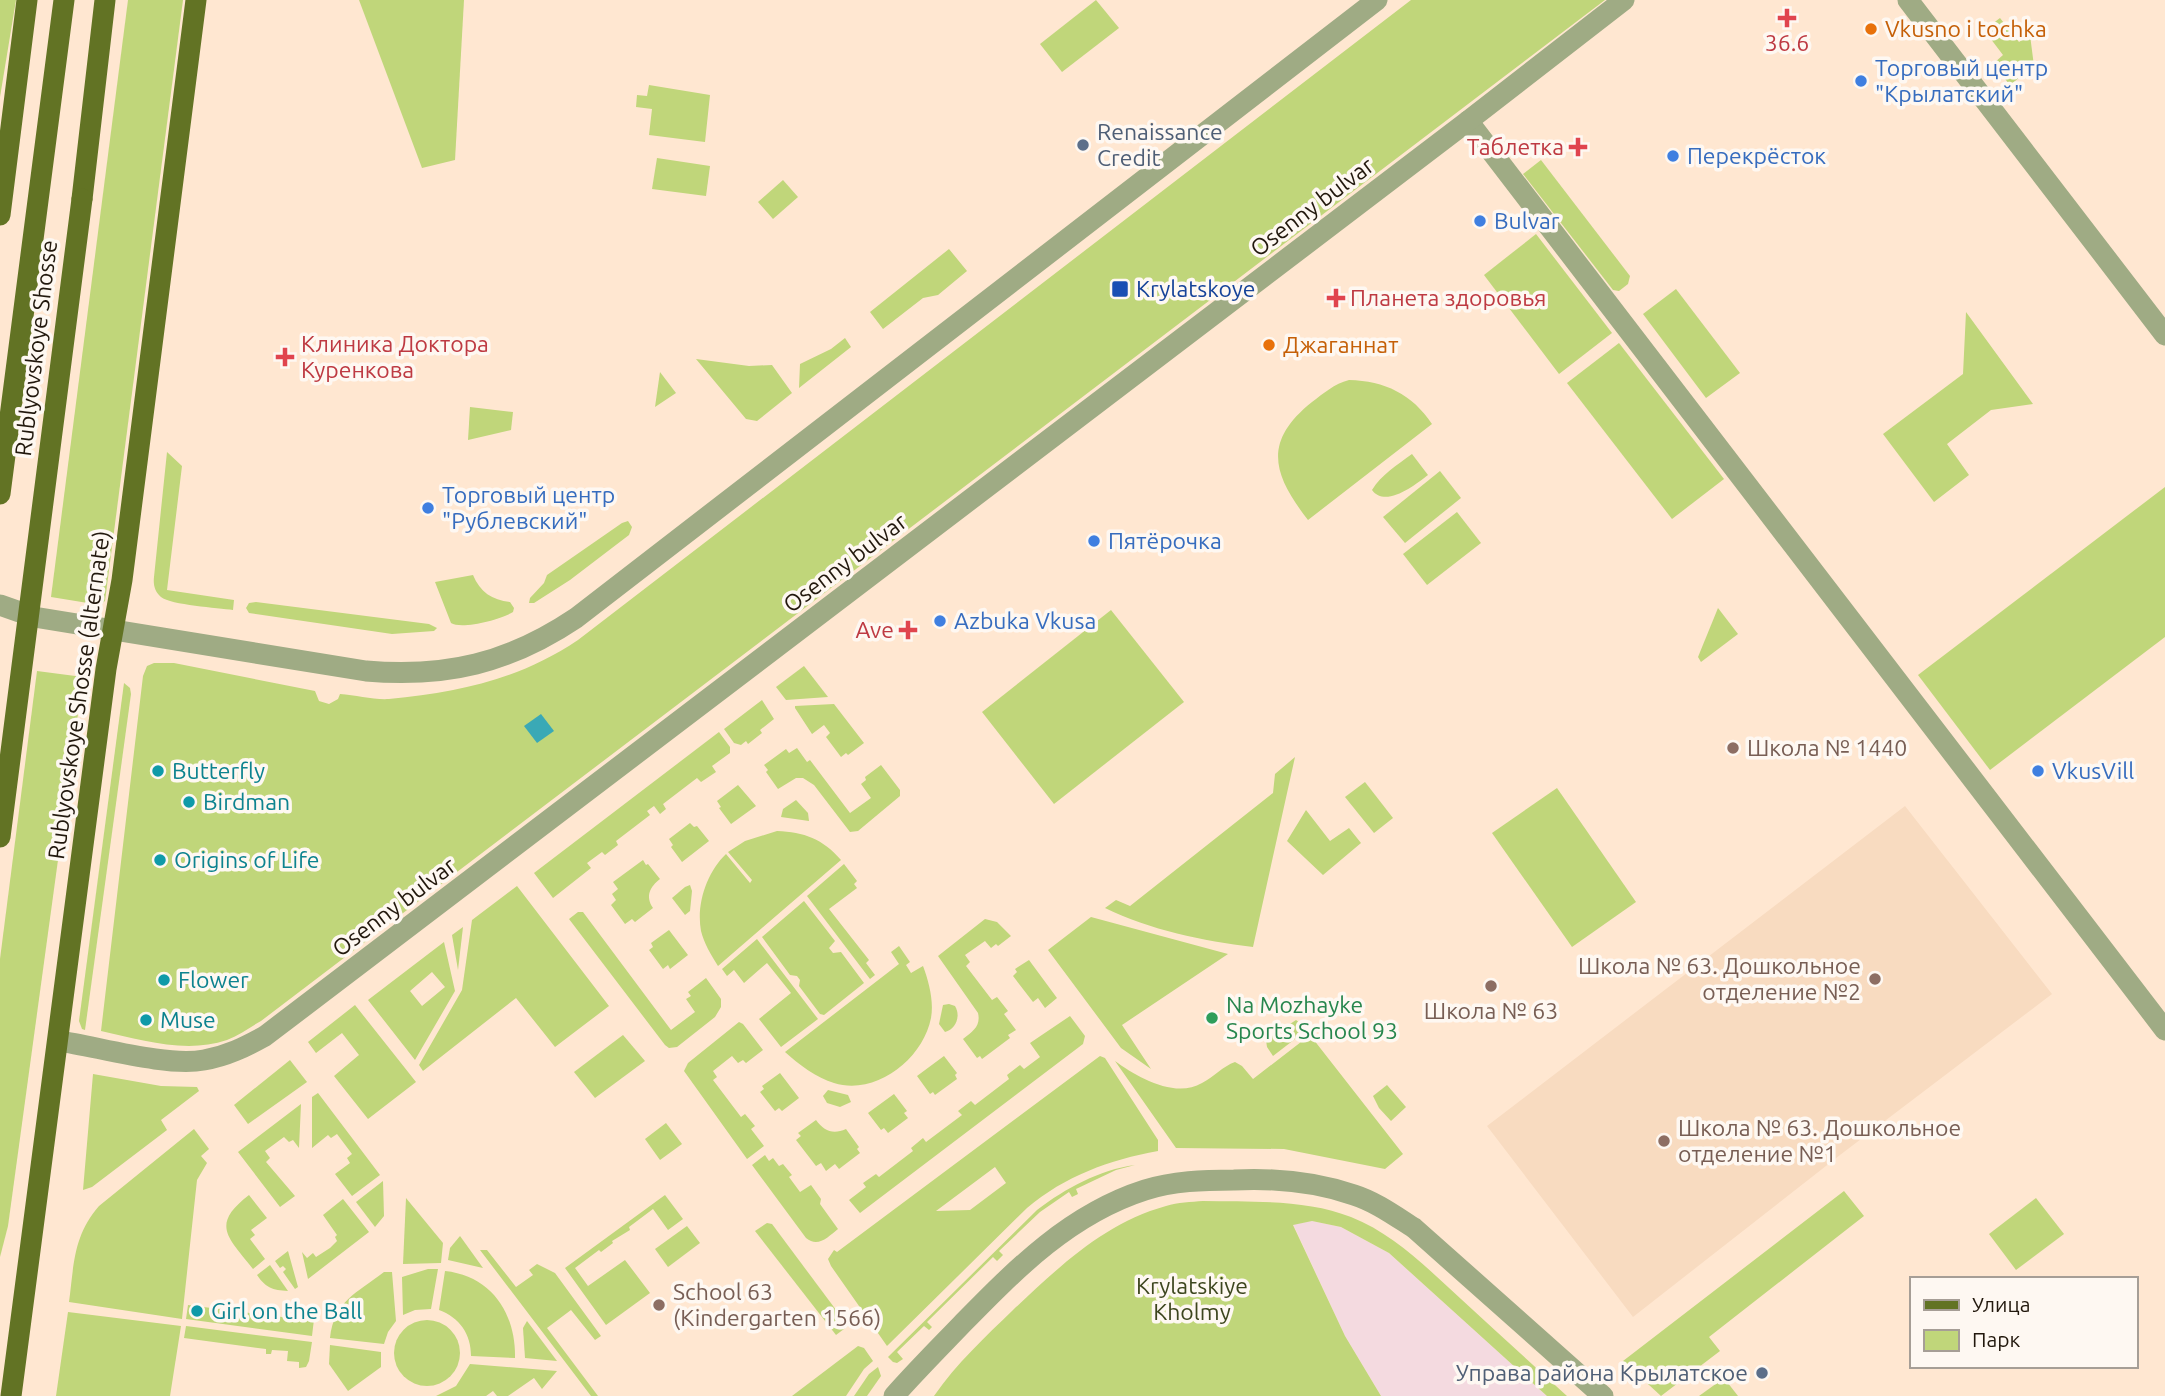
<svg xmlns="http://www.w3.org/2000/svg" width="2165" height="1396" font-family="Ubuntu,sans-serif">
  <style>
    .industrial { fill: #f4dae0 }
    .built { fill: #f8dbc0 }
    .green { fill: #c0d67a; fill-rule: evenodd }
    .water { fill: #3aa9b6 }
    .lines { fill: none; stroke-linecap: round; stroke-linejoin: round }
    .minor { stroke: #9fab84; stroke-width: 21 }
    .major { stroke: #627324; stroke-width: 21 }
    .major-bridge { stroke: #627324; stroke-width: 21 }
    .health-dot { fill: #e0444e; stroke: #fef8f2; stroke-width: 2.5 }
    .food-dot { fill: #e8710a; stroke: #fef8f2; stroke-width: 2.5 }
    .shop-dot { fill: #3f7fe0; stroke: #fef8f2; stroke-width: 2.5 }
    .service-dot { fill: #5c6f8a; stroke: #fef8f2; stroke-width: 2.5 }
    .transit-dot { fill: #1a4fb4; stroke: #fef8f2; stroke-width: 2.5 }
    .education-dot { fill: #8d6e63; stroke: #fef8f2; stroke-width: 2.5 }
    .culture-dot { fill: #0f9aa8; stroke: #fef8f2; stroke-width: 2.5 }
    .leisure-dot { fill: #2e9e5b; stroke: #fef8f2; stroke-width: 2.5 }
    .labels { text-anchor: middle; stroke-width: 7; stroke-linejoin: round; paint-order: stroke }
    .food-label { font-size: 23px; fill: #c56008; stroke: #fef8f2; text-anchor: start }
    .health-label { font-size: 23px; fill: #be3a42; stroke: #fef8f2; text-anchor: end }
    .shop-label { font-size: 23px; fill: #366cbe; stroke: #fef8f2; text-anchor: start }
    .service-label { font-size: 23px; fill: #4e5e75; stroke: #fef8f2; text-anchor: start }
    .street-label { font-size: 23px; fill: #22180d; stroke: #fef8f2 }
    .transit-label { font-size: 23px; fill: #164399; stroke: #fef8f2; text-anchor: start }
    .education-label { font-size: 23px; fill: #785e54; stroke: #fef8f2; text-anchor: start }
    .culture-label { font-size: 23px; fill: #0d838f; stroke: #fef8f2; text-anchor: start }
    .leisure-label { font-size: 23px; fill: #27864d; stroke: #fef8f2; text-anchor: start }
    .park-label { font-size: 23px; fill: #3d461e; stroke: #fef8f2 }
  </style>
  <rect width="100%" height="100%" fill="#ffe7d1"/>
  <polygon class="industrial" points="1312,1221 1341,1227 1389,1253 1547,1396 1381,1396 1345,1336 1293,1224"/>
  <polygon class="built" points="1905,806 2052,994 1840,1155 1633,1317 1487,1126"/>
  <g class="green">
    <polygon points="0,0 16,0 0,97"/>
    <polygon points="128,0 183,0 105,601 100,605 51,597"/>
    <polygon points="359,0 464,0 455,160 422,168"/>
    <polygon points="1096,0 1119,28 1062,72 1040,44"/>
    <path d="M1411 0H1605L261 1021C250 1027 240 1035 227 1040 186 1054 142 1040 101 1031L143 676 147 666 154 663H174L315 691 319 701 329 704 338 699 340 694C356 695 374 700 389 699 460 692 518 680 578 640Z"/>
    <polygon points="2000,18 2019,42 2030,35 2034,66 2010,85 1993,64 2003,55 1984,30"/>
    <polygon points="649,85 710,95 705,142 649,135 652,109 636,107 637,95 647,96"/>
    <polygon points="657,158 710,166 706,196 652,189"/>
    <polygon points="1541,160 1630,276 1628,284 1619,291 1613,290 1523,174"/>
    <polygon points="783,180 798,197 773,219 758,202"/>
    <polygon points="1536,234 1612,333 1559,374 1484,275"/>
    <polygon points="949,249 967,271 938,295 923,298 883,329 870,312"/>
    <polygon points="1676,289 1740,373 1706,398 1643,314"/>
    <polygon points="1966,312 2033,404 1991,410 1947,444 1969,475 1934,502 1883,434 1963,374"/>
    <polygon points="845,338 851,347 799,388 800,364 831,349"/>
    <polygon points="1619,343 1724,479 1672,519 1567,383"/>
    <polygon points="696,359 749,366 772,365 792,393 757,421 746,419"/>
    <polygon points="660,372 676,393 655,407"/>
    <path d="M1349 380C1385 381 1412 394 1432 424L1308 520C1273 475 1262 442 1312 402 1324 393 1334 384 1349 380Z"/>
    <polygon points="470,407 513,412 511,430 468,440"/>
    <path d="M167 452 182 466 167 590 234 600 233 610C218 608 171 605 161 597 155 592 153 585 154 577Z"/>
    <path d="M1412 454 1428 475C1414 486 1385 508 1372 490 1381 475 1397 465 1412 454Z"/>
    <polygon points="1440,471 1461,498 1405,543 1383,517"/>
    <polygon points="2165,487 2165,637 1990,770 1918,675"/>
    <polygon points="1457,512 1481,543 1427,585 1403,554"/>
    <polygon points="628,521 632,527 629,535 570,580 534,603 529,603 530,598 544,583 547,575 622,523"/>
    <path d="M473 575C480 592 492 600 510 602L514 608 513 612C502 619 462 630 451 623L435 582Z"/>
    <polygon points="256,602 429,624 437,628 434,631 392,634 249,613 246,608 249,603"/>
    <polygon points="1718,608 1738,634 1701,662 1698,657"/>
    <polygon points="1111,610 1184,702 1054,804 982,712"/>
    <polygon points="804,666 828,697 786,700 776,687"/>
    <polygon points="37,671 83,677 8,1226 0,1257 0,959"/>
    <polygon points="124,683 130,688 131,694 85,1030 82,1029 79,1021"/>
    <polygon points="762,700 774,719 760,730 762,733 748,744 746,741 741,745 734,743 724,729"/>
    <polygon points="834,704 864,743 848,755 846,753 841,757 826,737 830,733 824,725 812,734 795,708 795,706"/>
    <polygon points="719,732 730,747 730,753 712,766 716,772 701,782 697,778 663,804 666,809 660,814 654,806 647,811 650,815 616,841 618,845 605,855 602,852 587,863 591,868 553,898 534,873"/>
    <polygon points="797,748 807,762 810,760 850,813 871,798 861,784 866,780 865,777 881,765 900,790 900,796 858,831 850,832 814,785 803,778 796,778 778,789 766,772 768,770 764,765 786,749 789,753"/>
    <path d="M1295 757 1253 947C1203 941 1150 930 1105 908L1116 900 1130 906 1273 793 1275 774Z"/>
    <polygon points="1365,782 1393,818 1374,833 1345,797"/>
    <polygon points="738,785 756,806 731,824 719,808 721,807 717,801"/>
    <polygon points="1557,788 1636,902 1572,947 1492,833"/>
    <polygon points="796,800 808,813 809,821 781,817 783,809"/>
    <polygon points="1306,810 1330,841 1349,828 1361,843 1323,875 1287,841"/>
    <polygon points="690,823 694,827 697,826 709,841 682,862 671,847 673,845 669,839"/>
    <path d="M777 831C804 832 823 839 841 860L718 966C711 955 704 943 701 931 696 904 707 872 726 854L750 883 752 880 728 852 745 841Z"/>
    <path d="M643 860 646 865 648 864 660 879C650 887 645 896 653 908L635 922 632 919 625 924 611 905 616 900 612 894 618 889 613 882Z"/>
    <polygon points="844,864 857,881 854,884 857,888 829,909 869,960 866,963 875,975 870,979 807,896"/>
    <polygon points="690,885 692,891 690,911 685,915 672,898 685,887"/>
    <polygon points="517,886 609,1006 555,1047 516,998 423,1071 419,1065 462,990 472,920"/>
    <polygon points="804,901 835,941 829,948 833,953 841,952 864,983 824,1015 820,1014 799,986 800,980 797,976 790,975 762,937"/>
    <polygon points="578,912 583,912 671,1030 695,1012 686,999 691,996 688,992 706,978 721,999 721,1007 715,1017 677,1047 669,1048 665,1045 569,919"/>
    <polygon points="1091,917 1228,954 1122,1025 1151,1069 1121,1048 1048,950"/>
    <path d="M985 919 997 922 1011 936 998 946 996 944 991 948 985 941 965 955 970 962 966 966 992 1000 997 997 1008 1011 1004 1014 1016 1030 1008 1035 1010 1038 982 1059 980 1056 977 1058 963 1039C973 1031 981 1026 978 1013L938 956Z"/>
    <polygon points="463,927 458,970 452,935"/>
    <polygon points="669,930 688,955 670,969 668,965 663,969 649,950 653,947 651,943"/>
    <polygon points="757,939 818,1019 781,1047 759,1019 791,993 767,963 744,983 734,970 727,976 722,969"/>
    <path d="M444 942 455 991 415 1060 368 1000ZM432 972 445 987 422 1006 410 991Z"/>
    <path d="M899 946 910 962 906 965 911 973 923 966C929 982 934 1001 931 1018 923 1059 876 1096 834 1083 817 1078 798 1064 785 1052L899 964 891 952Z"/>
    <polygon points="1029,960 1057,998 1045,1008 1038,998 1033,1002 1013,976 1017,972 1015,969"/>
    <path d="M949 1004 955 1006C961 1016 956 1029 945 1032L939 1024 943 1005Z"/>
    <polygon points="355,1005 416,1082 368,1119 334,1076 359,1055 342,1033 316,1053 308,1042"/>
    <polygon points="1070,1016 1085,1036 1083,1044 860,1213 849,1200 866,1187 863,1183 876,1174 879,1177 913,1151 911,1148 923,1138 926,1142 962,1115 958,1111 971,1101 975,1105 1009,1079 1007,1075 1020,1065 1024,1069 1040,1057 1030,1043"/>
    <polygon points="1296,1020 1308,1029 1273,1056 1267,1047 1266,1040"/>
    <polygon points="739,1022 743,1024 763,1050 746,1063 743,1060 738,1063 732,1056 713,1071 717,1077 713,1080 741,1117 745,1114 755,1126 751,1129 764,1146 747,1159 684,1071 688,1063"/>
    <polygon points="623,1035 645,1061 595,1098 574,1072"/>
    <path d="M1310 1035 1403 1154 1385 1169 1284 1149 1176 1148 1115 1061C1137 1077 1175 1099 1202 1083 1214 1077 1223 1066 1235 1062L1242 1066 1253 1079Z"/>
    <polygon points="944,1056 957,1073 955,1075 957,1079 935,1095 933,1092 930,1094 917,1076"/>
    <path d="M1100 1056 1105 1058 1158 1140V1151C1109 1160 1065 1176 1027 1208L887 1346 831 1266 828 1259 834 1250 837 1252ZM995 1167 1006 1183 970 1210 936 1211Z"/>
    <polygon points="290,1060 307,1082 248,1124 234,1105"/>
    <polygon points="780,1073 799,1098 782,1111 779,1108 775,1111 760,1092 764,1089 762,1086"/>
    <polygon points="93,1074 161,1086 197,1087 199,1091 161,1120 167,1130 92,1187 83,1190"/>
    <polygon points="1387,1085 1406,1107 1391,1121 1379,1108 1373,1096"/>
    <polygon points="828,1090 848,1095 851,1102 840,1107 827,1103 823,1096"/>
    <polygon points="318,1093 380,1175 352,1196 335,1174 350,1163 347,1158 352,1154 337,1134 331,1138 328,1135 312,1148 312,1097"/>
    <polygon points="894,1094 907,1111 904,1113 908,1118 888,1133 884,1128 881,1130 868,1113"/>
    <polygon points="301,1104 299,1148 293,1140 289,1142 284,1137 265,1151 270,1158 266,1162 295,1196 280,1207 238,1152"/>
    <path d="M816 1120C824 1131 833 1135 846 1129L859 1147 857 1149 860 1153 839 1169 835 1164 826 1171 821 1163 816 1166 796 1140 801 1136 798 1133Z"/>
    <polygon points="666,1123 682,1144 660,1160 645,1139"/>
    <path d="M194 1129 209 1149 201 1156 207 1163 197 1180 182 1319 69 1302C74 1265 73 1236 99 1206Z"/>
    <path d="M765 1155 769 1161 773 1158 779 1166 783 1164 792 1175 789 1177 800 1192 811 1185 821 1199 820 1204 838 1229C828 1237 818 1248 806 1238L752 1165Z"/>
    <path d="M1135 1165 1116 1170 1076 1189 1078 1194 1072 1197 1069 1192 1040 1212 999 1251 1003 1255 997 1261 993 1257 927 1322 932 1327 929 1330 924 1326 897 1352 903 1359 897 1363 893 1362 888 1357 1037 1210C1066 1188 1099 1170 1135 1165Z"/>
    <polygon points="383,1181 384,1216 375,1227 356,1202"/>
    <polygon points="1844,1191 1864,1216 1709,1337 1720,1351 1661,1396 1623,1361"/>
    <path d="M249 1195 267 1218 251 1230 255 1235 250 1239 265 1259 253 1269C228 1237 210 1225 249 1195Z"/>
    <polygon points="665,1195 683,1219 668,1230 653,1209 629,1227 630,1230 612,1241 613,1243 601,1252 599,1250 575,1268 588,1286 625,1260 650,1293 606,1325 565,1268"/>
    <polygon points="406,1198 443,1243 441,1263 403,1264"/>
    <polygon points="2036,1198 2064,1234 2016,1270 1989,1234"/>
    <polygon points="343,1199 369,1232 308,1279 302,1252 307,1258 313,1253 316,1257 330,1248 337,1241 335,1237 337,1235 323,1215"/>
    <path d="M1203 1201C1251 1202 1306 1199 1351 1217 1394 1234 1427 1268 1461 1299 1496 1331 1532 1364 1567 1396H1547L1389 1253 1341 1227 1312 1221 1293 1225 1345 1336 1381 1396H934C956 1364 985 1337 1013 1310 1059 1267 1104 1223 1166 1206 1178 1202 1191 1202 1203 1201Z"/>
    <polygon points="767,1223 772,1224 848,1326 836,1335 755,1231"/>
    <polygon points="687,1226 700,1243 668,1267 655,1249"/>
    <polygon points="460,1236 483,1268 448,1260 450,1248"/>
    <polygon points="480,1250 487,1250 516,1287 533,1275 529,1270 537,1264 555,1273 601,1336 595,1340 571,1310 547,1328 598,1396 591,1396"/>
    <polygon points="288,1251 298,1287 295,1289 283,1272 286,1269 283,1266 280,1268 275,1261"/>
    <path d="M270 1265 288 1291C272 1290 266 1288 257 1275Z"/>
    <polygon points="428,1269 438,1269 431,1309 415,1310 403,1315 402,1277"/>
    <path d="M445 1271C492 1276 516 1314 515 1358L471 1356C471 1334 460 1318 439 1310Z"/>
    <path d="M384 1272H392L396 1321 388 1332 384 1344 330 1338C334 1301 357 1293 384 1272Z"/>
    <polygon points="188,1305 298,1319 300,1309 315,1311 312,1336 186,1319"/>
    <polygon points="68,1312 181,1326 170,1396 56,1396"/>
    <circle cx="427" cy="1353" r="33"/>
    <polygon points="527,1321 557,1361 525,1358 523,1328"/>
    <polygon points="186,1326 312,1342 309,1361 306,1367 299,1368 299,1362 287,1361 288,1351 272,1350 271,1354 266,1354 266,1349 184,1338"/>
    <polygon points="330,1345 381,1352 381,1367 348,1391 329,1364"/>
    <polygon points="858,1346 864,1348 873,1361 864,1369 846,1396 792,1396"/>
    <polygon points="470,1364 557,1371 542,1389 534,1378 508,1396 497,1396 493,1391 486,1396 436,1396 456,1386"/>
    <polygon points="878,1367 881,1376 867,1396 854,1396 869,1374"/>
    <polygon points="1724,1378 1738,1396 1699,1396"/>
  </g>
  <polygon class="water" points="541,714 554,731 537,743 524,726"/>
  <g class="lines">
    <g class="minor">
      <polyline points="1908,0 2165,335"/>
      <polyline points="1468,121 2165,1030"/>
      <path d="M0 605 34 617 366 671C446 678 509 663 576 618L1377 0"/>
      <path d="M59 1041C99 1047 167 1067 204 1060 227 1056 245 1047 265 1036L1468 121 1624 0"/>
      <path d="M894 1396C916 1371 940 1347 963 1323 1017 1268 1070 1214 1145 1190 1173 1181 1204 1180 1234 1180 1274 1178 1316 1182 1354 1195 1376 1202 1395 1216 1414 1228L1603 1396"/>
    </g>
    <g class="major">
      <polyline points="82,199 105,0"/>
      <polyline points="0,215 27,0"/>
      <polyline points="0,494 64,0"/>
      <polyline points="11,1396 106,669 122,580 196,0"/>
    </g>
    <polyline class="major-bridge" points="0,837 82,199"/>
  </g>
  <g class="health-dot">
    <path d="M1783.5 7.5h7v7h7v7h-7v7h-7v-7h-7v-7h7z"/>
    <path d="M1574.5 136.5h7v7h7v7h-7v7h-7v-7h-7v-7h7z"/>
    <path d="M1332.5 287.5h7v7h7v7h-7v7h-7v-7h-7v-7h7z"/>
    <path d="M281.5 346.5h7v7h7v7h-7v7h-7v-7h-7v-7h7z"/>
    <path d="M904.5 619.5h7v7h7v7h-7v7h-7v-7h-7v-7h7z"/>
  </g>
  <g class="food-dot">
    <circle cx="1871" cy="29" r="7"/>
    <circle cx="1269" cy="345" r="7"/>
  </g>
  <g class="shop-dot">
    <circle cx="1861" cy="81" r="7"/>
    <circle cx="1673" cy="156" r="7"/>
    <circle cx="1480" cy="221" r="7"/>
    <circle cx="428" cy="508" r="7"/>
    <circle cx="1094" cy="541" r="7"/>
    <circle cx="940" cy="621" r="7"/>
    <circle cx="2038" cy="771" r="7"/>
  </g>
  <g class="service-dot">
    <circle cx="1083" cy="145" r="7"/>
    <circle cx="1762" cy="1373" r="7"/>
  </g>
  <rect class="transit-dot" x="1111" y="280" width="18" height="18" rx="3.5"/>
  <g class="education-dot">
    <circle cx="1733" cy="748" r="7"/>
    <circle cx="1875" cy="979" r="7"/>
    <circle cx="1491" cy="986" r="7"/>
    <circle cx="1664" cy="1141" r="7"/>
    <circle cx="659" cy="1305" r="7"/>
  </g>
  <g class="culture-dot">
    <circle cx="158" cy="771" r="7"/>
    <circle cx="189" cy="802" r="7"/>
    <circle cx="160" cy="860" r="7"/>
    <circle cx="164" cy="980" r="7"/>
    <circle cx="146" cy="1020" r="7"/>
    <circle cx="197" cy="1311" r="7"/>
  </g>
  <circle class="leisure-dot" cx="1212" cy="1018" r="7"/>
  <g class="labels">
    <g class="food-label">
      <text x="1885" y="37">Vkusno i tochka</text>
      <text x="1283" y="353">Джаганнат</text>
    </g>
    <g class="health-label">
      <text x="1787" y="51" text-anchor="middle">36.6</text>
      <text x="1564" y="155">Таблетка</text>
      <text x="1350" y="306" text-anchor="start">Планета здоровья</text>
      <text x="301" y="352" text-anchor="start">Клиника Доктора<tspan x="301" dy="26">Куренкова</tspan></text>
      <text x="894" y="638">Ave</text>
    </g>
    <g class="shop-label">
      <text x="1875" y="76">Торговый центр<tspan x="1875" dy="26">"Крылатский"</tspan></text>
      <text x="1687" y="164">Перекрёсток</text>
      <text x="1494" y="229">Bulvar</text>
      <text x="442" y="503">Торговый центр<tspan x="442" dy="26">"Рублевский"</tspan></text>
      <text x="1108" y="549">Пятёрочка</text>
      <text x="954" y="629">Azbuka Vkusa</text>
      <text x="2052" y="779">VkusVill</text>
    </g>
    <g class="service-label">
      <text x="1097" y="140">Renaissance<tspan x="1097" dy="26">Credit</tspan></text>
      <text x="1748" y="1381" text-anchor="end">Управа района Крылатское</text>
    </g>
    <g class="street-label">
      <text transform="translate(1312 207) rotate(-37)" y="8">Osenny bulvar</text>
      <text transform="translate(36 348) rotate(-83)" y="8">Rublyovskoye Shosse</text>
      <text transform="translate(845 563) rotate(-37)" y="8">Osenny bulvar</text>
      <text transform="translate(79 695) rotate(-82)" y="8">Rublyovskoye Shosse (alternate)</text>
      <text transform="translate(394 907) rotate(-37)" y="8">Osenny bulvar</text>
    </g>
    <g class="transit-label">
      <text x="1136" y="297">Krylatskoye</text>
    </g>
    <g class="education-label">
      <text x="1747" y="756">Школа № 1440</text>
      <text x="1861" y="974" text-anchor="end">Школа № 63. Дошкольное<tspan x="1861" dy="26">отделение №2</tspan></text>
      <text x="1491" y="1019" text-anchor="middle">Школа № 63</text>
      <text x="1678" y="1136">Школа № 63. Дошкольное<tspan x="1678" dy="26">отделение №1</tspan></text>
      <text x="673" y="1300">School 63<tspan x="673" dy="26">(Kindergarten 1566)</tspan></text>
    </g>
    <g class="culture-label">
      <text x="172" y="779">Butterfly</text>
      <text x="203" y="810">Birdman</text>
      <text x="174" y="868">Origins of Life</text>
      <text x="178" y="988">Flower</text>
      <text x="160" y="1028">Muse</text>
      <text x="211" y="1319">Girl on the Ball</text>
    </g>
    <g class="leisure-label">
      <text x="1226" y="1013">Na Mozhayke<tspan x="1226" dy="26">Sports School 93</tspan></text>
    </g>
    <g class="park-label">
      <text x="1192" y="1294">Krylatskiye<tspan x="1192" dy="26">Kholmy</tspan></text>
    </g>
  </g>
  <rect x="1910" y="1277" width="228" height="91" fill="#fef8f2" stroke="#a69e96" stroke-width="2"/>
  <rect x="1924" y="1300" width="35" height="10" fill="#627324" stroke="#a69e96" stroke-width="2"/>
  <text x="1972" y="1312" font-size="21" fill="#22180d">Улица</text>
  <rect x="1924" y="1330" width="35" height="21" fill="#c0d67a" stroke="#a69e96" stroke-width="2"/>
  <text x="1972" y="1347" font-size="21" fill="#22180d">Парк</text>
</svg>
